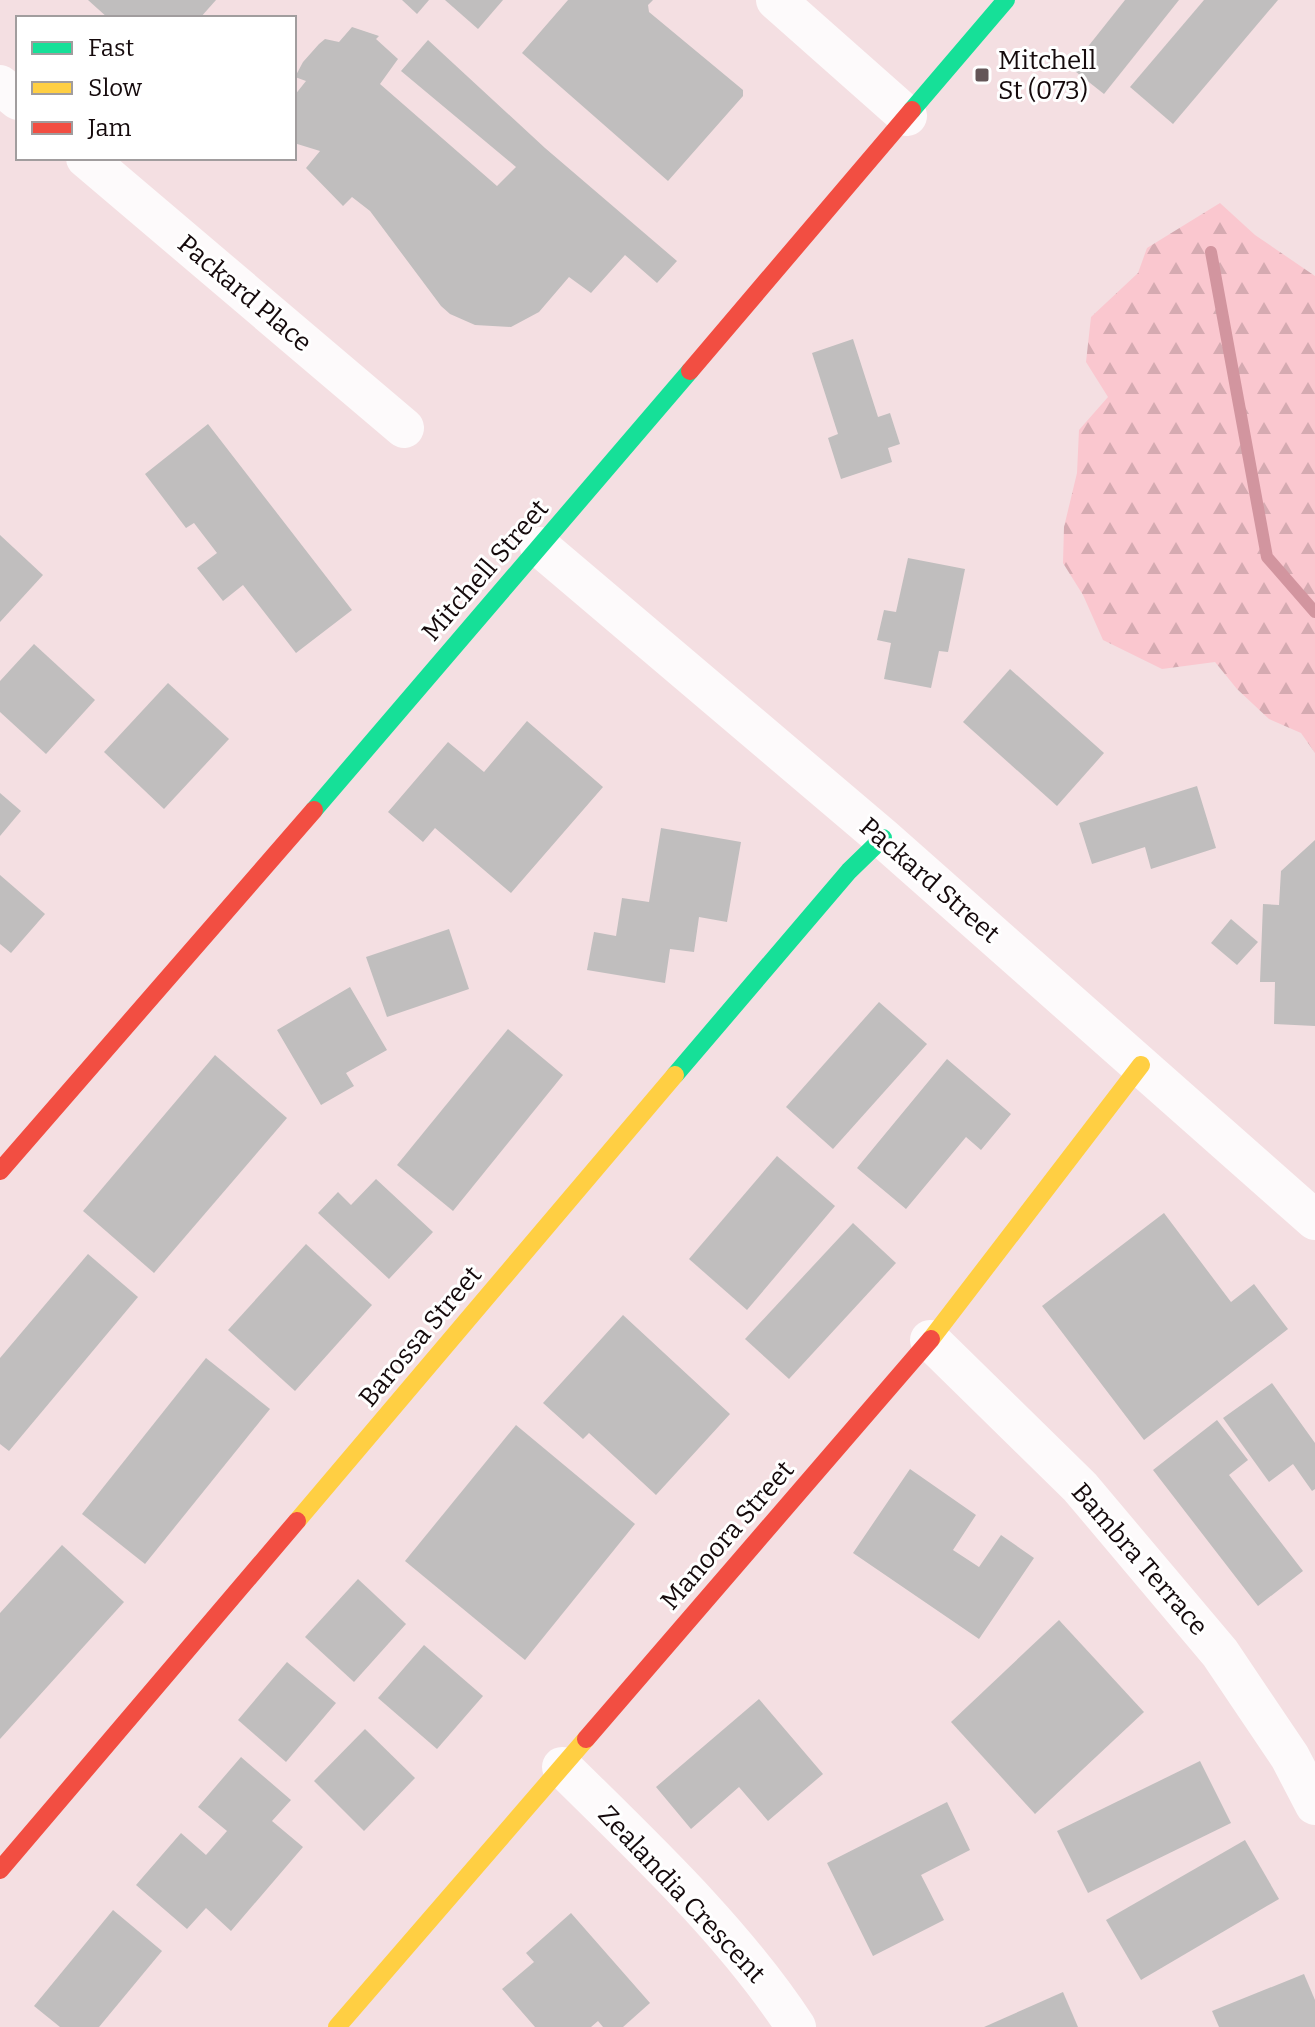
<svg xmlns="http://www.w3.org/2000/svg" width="1315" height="2027" font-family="Bitter,serif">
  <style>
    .forest { fill: url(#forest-firs) }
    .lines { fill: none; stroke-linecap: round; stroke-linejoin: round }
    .stream { stroke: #d2959f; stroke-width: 12 }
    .building { fill: #c0bebe }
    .street { stroke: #fdfafb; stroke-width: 40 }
    .fast { stroke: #16e098; stroke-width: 18 }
    .slow { stroke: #ffcf43; stroke-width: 18 }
    .jam { stroke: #f24e42; stroke-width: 18 }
    .poi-dot { fill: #635557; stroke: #fff; stroke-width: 3 }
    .labels { text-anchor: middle; stroke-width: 6; stroke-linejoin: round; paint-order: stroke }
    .poi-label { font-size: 26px; fill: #150a0c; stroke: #fff; text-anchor: start }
    .street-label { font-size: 26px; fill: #150a0c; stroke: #fff }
  </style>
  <defs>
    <pattern id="forest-firs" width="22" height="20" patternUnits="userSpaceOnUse" patternTransform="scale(2)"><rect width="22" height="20" fill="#fac7cf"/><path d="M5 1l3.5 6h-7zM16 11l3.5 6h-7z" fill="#d5aab1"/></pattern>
  </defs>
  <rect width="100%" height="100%" fill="#f4dfe2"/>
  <polygon class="forest" points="1220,203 1255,235 1315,276 1315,753 1301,733 1269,719 1237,689 1215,662 1162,669 1103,640 1083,595 1063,563 1064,527 1077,473 1079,430 1108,397 1086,362 1091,317 1138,273 1147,248"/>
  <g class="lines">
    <polyline class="stream" points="1211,252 1267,557 1315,612"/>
  </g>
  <g class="building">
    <polygon points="88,0 216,0 200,18 108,18"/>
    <polygon points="402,0 429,0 417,14"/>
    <polygon points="445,0 503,0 478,29"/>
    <polygon points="568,0 653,0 648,5 649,12 743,90 743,96 668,181 522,53"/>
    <polygon points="1125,0 1179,0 1104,94 1071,68"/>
    <polygon points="1204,0 1278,0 1173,124 1130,87"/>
    <polygon points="352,27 379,36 376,39 398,59 380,84 497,186 516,167 401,71 428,40 545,148 677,261 657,283 625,255 591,293 569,277 539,312 511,327 475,325 450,314 441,306 370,211 352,197 343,206 306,168 320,151 294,143 294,96 306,81 295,77 303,62 319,44 325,39 339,42"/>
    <polygon points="853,339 878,417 890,413 900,444 888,448 892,462 841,479 828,438 838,434 812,353"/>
    <polygon points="208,424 352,610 296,653 243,585 223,601 197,568 217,553 194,523 186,528 145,474"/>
    <polygon points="0,535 43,575 0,622"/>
    <polygon points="908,558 965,569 948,652 939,651 931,688 884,679 891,643 877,640 884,610 896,612"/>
    <polygon points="34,644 95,700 46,754 0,712 0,681"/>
    <polygon points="1010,669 1104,753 1057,806 963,722"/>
    <polygon points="168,683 229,739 164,809 104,752"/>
    <polygon points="527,721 603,787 511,893 435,828 423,842 388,812 448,742 484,772"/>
    <polygon points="1197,786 1216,848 1151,869 1145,847 1092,864 1079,823"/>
    <polygon points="0,793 21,811 0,836"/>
    <polygon points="661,828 741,842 727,922 699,917 694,952 670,949 665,983 587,970 594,932 616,936 622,898 649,902"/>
    <polygon points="1315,840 1315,1026 1274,1024 1275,982 1260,982 1263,904 1279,905 1281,871"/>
    <polygon points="0,875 45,914 11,953 0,944"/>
    <polygon points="1231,919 1258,942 1237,965 1211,943"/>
    <polygon points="449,929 469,989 387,1017 366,957"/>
    <polygon points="350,987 387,1050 346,1073 354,1086 321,1105 277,1030"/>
    <polygon points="879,1002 927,1044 833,1149 786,1107"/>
    <polygon points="508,1029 563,1075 453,1211 397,1165"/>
    <polygon points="215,1055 287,1118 154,1273 83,1211"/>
    <polygon points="947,1059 1011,1114 981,1150 966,1137 906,1209 857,1168"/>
    <polygon points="777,1156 835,1206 747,1310 689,1259"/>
    <polygon points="376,1179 433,1232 389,1279 318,1213 338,1192 351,1205"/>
    <polygon points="1164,1213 1231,1302 1254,1284 1288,1329 1144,1440 1042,1306"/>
    <polygon points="853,1223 896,1263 789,1379 745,1339"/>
    <polygon points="306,1244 372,1305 295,1391 228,1330"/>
    <polygon points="88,1254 138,1297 9,1451 0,1444 0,1358"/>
    <polygon points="623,1315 730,1414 656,1495 589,1433 583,1439 543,1403"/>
    <polygon points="206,1358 270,1409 145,1564 82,1514"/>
    <polygon points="1272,1383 1315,1443 1315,1489 1312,1491 1293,1464 1269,1482 1223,1418"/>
    <polygon points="1217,1420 1248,1460 1229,1475 1303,1571 1258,1606 1153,1470"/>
    <polygon points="516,1425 635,1524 525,1660 405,1561"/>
    <polygon points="910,1469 976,1515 953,1550 979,1567 1001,1535 1034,1558 979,1639 853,1553"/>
    <polygon points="62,1545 124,1602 0,1739 0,1613"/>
    <polygon points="358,1579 406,1624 354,1682 305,1637"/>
    <polygon points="1059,1620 1144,1712 1035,1814 951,1722"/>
    <polygon points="424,1645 483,1696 437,1749 378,1698"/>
    <polygon points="287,1662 336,1703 286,1762 238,1720"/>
    <polygon points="759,1699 823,1774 768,1821 739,1787 691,1829 656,1787"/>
    <polygon points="365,1729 415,1778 364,1831 314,1781"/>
    <polygon points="241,1757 291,1800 272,1821 303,1847 231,1931 206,1908 187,1929 136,1885 181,1833 206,1855 227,1831 198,1807"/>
    <polygon points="1200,1761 1231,1823 1088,1893 1057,1831"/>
    <polygon points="947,1802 970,1850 921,1875 944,1920 873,1956 827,1863"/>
    <polygon points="1245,1840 1279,1899 1141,1980 1106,1920"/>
    <polygon points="113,1910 162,1951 99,2027 60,2027 34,2006"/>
    <polygon points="571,1913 650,2003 623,2027 603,2027 598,2021 591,2027 535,2027 502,1989 534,1962 526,1953"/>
    <polygon points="1304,1974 1315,2000 1315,2027 1219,2027 1212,2011"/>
    <polygon points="1063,1992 1078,2027 984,2027"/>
  </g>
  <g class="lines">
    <g class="street">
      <polyline points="776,0 907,116"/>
      <polyline points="0,85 18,100"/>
      <polyline points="86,158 404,428"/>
      <polyline points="540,547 883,838 1315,1220"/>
      <polyline points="930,1340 1080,1487 1220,1653 1290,1757 1315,1805"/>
      <path d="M562 1767C644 1848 732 1930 796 2027"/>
    </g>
    <g class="fast">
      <polyline points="912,110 1006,0"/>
      <polyline points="314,810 690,371"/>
      <polyline points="675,1075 849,871 883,838"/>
    </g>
    <g class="slow">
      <polyline points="931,1339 1141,1065"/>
      <polyline points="297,1521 675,1075"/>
      <polyline points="337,2027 586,1739"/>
    </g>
    <g class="jam">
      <polyline points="690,371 912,110"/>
      <polyline points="0,1171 314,810"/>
      <polyline points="586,1739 931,1339"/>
      <polyline points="0,1870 297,1521"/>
    </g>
  </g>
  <rect class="poi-dot" x="974" y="67" width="16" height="16" rx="4"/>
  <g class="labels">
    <g class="poi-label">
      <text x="998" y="69">Mitchell<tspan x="998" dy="30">St (073)</tspan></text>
    </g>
    <g class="street-label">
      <text transform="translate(245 293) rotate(40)" y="9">Packard Place</text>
      <text transform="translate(485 570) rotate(-49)" y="9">Mitchell Street</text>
      <text transform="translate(930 880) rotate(41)" y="9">Packard Street</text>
      <text transform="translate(420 1336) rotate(-50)" y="9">Barossa Street</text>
      <text transform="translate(727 1535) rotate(-49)" y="9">Manoora Street</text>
      <text transform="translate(1140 1559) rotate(49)" y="9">Bambra Terrace</text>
      <text transform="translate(682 1894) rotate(47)" y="9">Zealandia Crescent</text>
    </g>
  </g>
  <rect x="16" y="16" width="280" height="144" fill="#ffffff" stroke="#a19d9e" stroke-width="2"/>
  <rect x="32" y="42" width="40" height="12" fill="#16e098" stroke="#a19d9e" stroke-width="2"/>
  <text x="88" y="56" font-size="24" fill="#150a0c">Fast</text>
  <rect x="32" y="82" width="40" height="12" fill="#ffcf43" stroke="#a19d9e" stroke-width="2"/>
  <text x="88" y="96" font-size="24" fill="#150a0c">Slow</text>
  <rect x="32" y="122" width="40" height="12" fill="#f24e42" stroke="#a19d9e" stroke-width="2"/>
  <text x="88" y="136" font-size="24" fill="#150a0c">Jam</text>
</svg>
